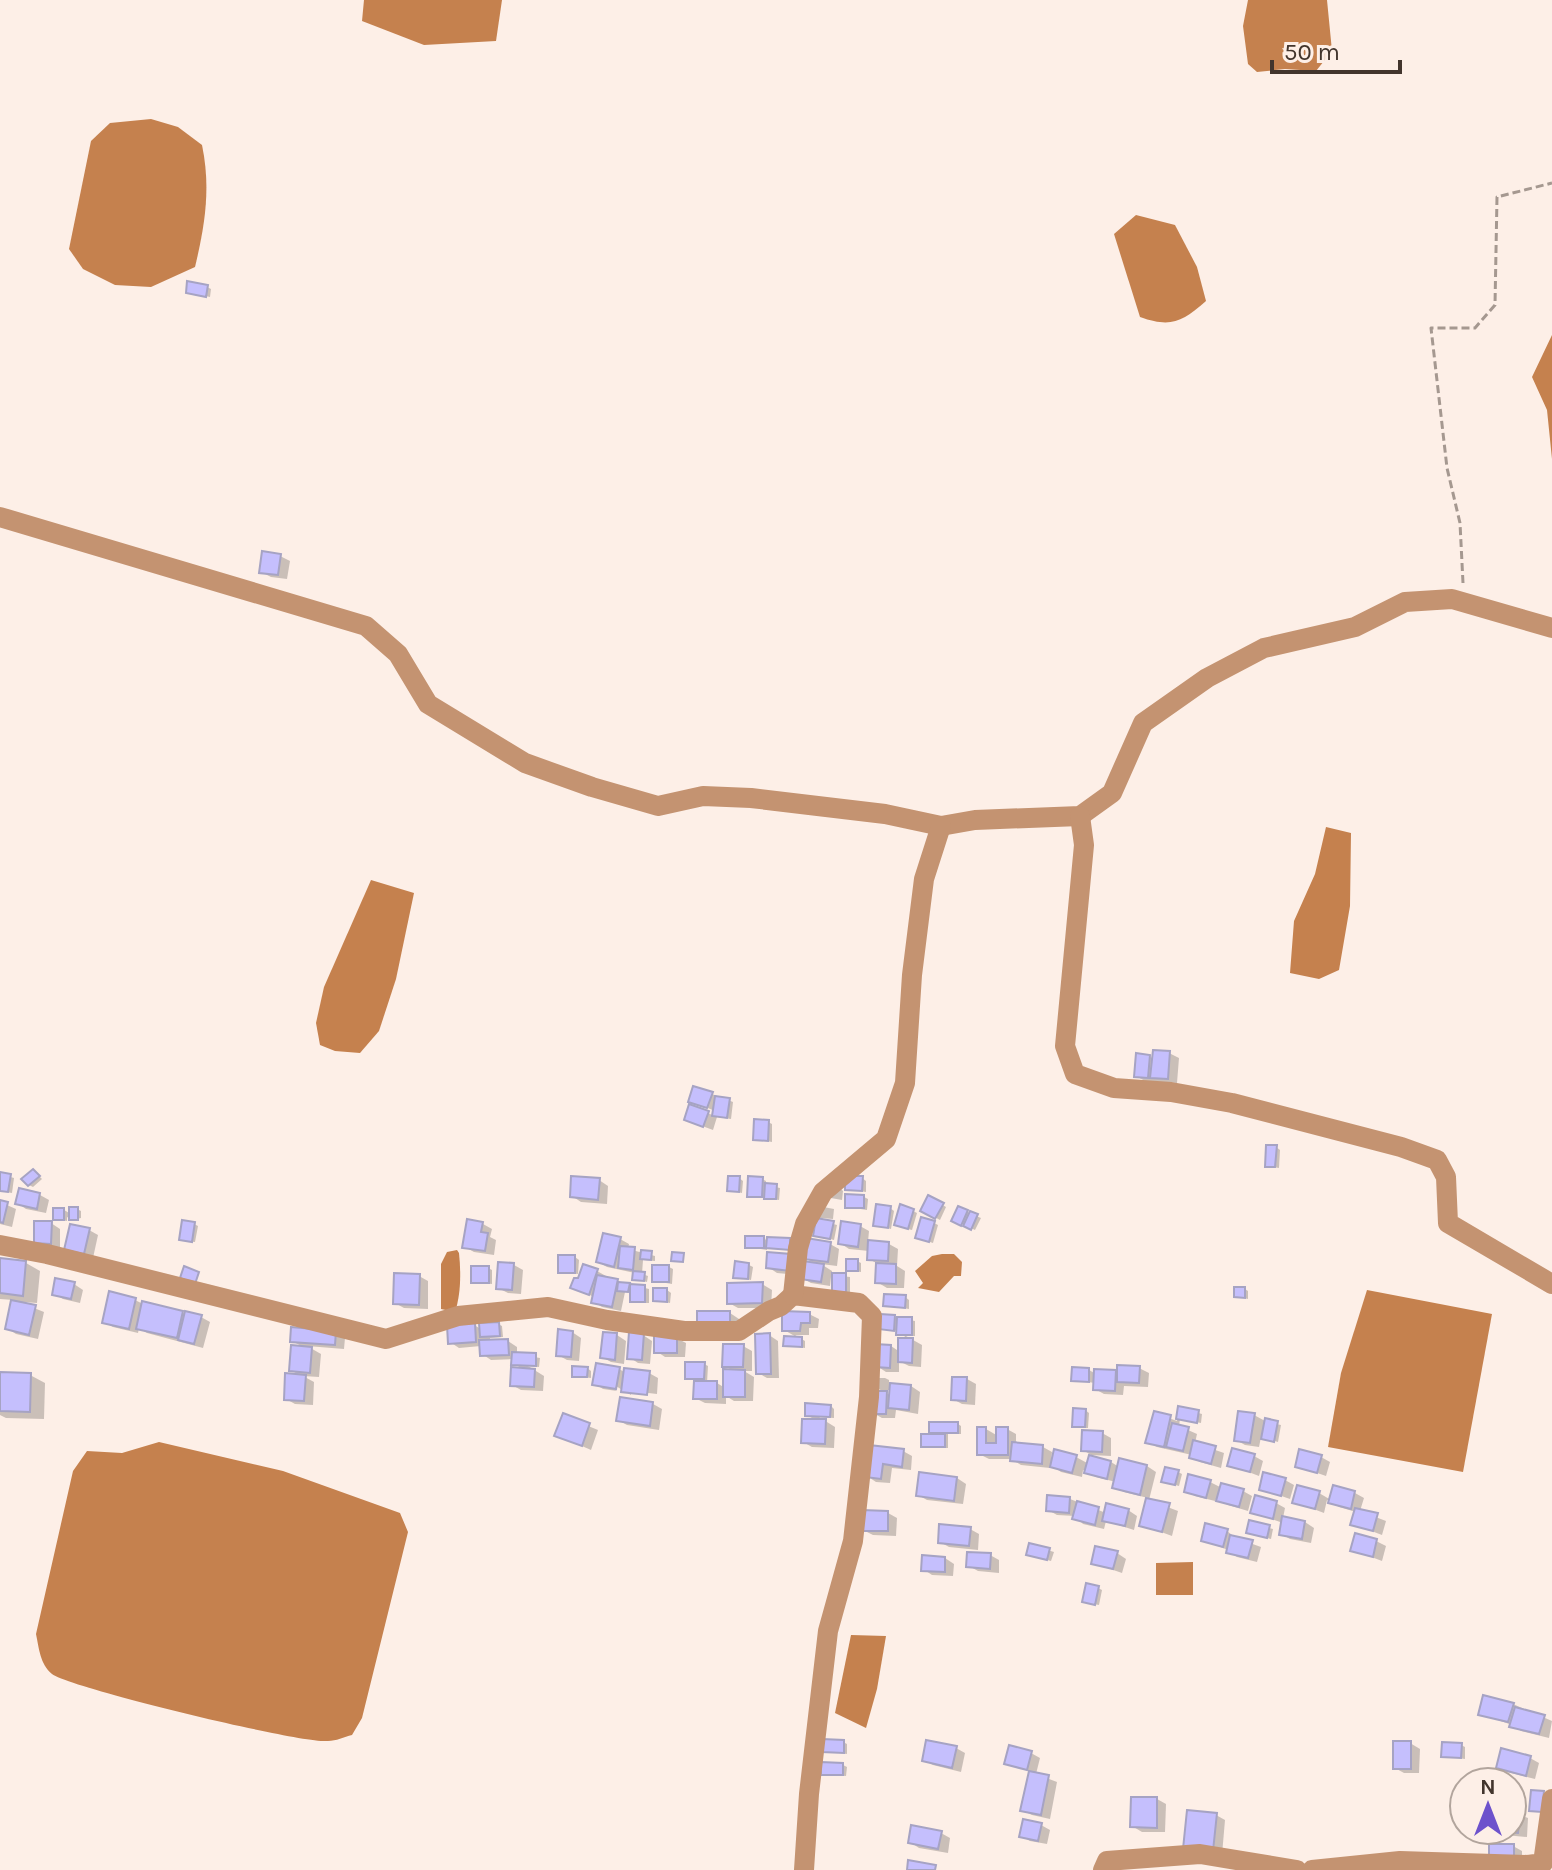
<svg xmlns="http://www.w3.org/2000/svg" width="1552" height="1870" font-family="Karla,sans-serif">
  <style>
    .water { fill: #c5814e }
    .shadow { fill: #0003; fill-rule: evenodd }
    .building { fill: #c5bffd; stroke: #a6a3c3; stroke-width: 2 }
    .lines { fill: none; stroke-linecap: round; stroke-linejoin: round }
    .path { stroke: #a59890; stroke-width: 3; stroke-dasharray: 8 4; stroke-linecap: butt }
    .minor { stroke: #c49371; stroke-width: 20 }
  </style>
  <rect width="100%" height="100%" fill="#fdefe7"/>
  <g class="water">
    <polygon points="364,0 502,0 496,41 424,45 362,21"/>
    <polygon points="1248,0 1327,0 1332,51 1316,71 1285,69 1257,72 1248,64 1243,26"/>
    <path d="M151 119 178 127 202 145C211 188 205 225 195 267L151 287 115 285 83 269 69 249 91 141 110 123Z"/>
    <path d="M1136 215 1175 225 1197 267 1206 301C1182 322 1171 328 1140 317L1114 234Z"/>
    <polygon points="1552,335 1552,459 1547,410 1532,377"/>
    <polygon points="1326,827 1351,833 1350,906 1339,970 1319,979 1290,973 1294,921 1315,874"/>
    <polygon points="371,880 414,893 396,979 379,1031 360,1053 335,1051 320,1045 316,1023 324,987"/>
    <path d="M457 1250 459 1253C461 1272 461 1294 455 1312L441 1309V1264L447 1252Z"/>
    <polygon points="942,1254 954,1254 962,1262 961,1276 954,1276 939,1292 918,1288 923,1283 915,1271 932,1256"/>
    <polygon points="1367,1290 1492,1314 1463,1472 1328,1447 1341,1373"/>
    <path d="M159 1442 283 1471 400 1513 408 1532 362 1718 352 1735C344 1737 336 1741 328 1741 302 1744 70 1688 52 1674 40 1664 39 1648 36 1634L73 1471 87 1451 122 1453Z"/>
    <polygon points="1193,1562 1193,1595 1156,1595 1156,1563"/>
    <polygon points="851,1635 886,1636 877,1689 866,1728 835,1713"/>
  </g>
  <g class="shadow">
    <polygon points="207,287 211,289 210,297 188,292"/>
    <polygon points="280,556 290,561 287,579 271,577 261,572"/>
    <polygon points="1169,1053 1179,1058 1177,1083 1145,1081 1136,1076 1150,1057 1154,1059"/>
    <polygon points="712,1094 733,1102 731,1119 717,1117 713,1130 686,1120 706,1112 714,1116 715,1111 691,1101"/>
    <polygon points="768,1122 772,1124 772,1142 755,1139"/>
    <polygon points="1276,1147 1280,1150 1279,1168 1267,1166"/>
    <polygon points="0,1174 14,1178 12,1193 0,1191"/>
    <polygon points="37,1174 42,1179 33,1187 29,1185"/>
    <polygon points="739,1178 743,1181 742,1193 729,1190"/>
    <polygon points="862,1178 866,1181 866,1192 847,1189"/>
    <polygon points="762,1179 766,1181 766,1185 780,1188 779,1200 749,1196"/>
    <polygon points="599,1180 608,1186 607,1204 581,1202 572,1196"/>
    <polygon points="840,1188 843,1191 842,1200 825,1197"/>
    <polygon points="40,1195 49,1200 46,1213 26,1209 17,1203"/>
    <polygon points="864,1197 868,1199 867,1210 847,1207"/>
    <polygon points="929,1197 946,1207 940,1220 922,1210"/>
    <polygon points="0,1202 16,1209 12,1227 0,1224"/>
    <polygon points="813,1205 834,1209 833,1219 822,1218 822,1221 837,1225 834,1240 815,1235"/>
    <polygon points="890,1208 894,1211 891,1229 876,1225"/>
    <polygon points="77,1209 81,1211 81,1218 72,1220 67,1217 67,1221 55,1219 64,1210 71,1214"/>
    <polygon points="959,1209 981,1218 975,1230 954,1220"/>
    <polygon points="913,1211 917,1213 912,1230 900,1227"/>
    <polygon points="51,1223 60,1229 60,1248 45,1248"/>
    <polygon points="934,1223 938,1225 933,1243 921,1239"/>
    <polygon points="194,1224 198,1226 195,1242 185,1241"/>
    <polygon points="483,1224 492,1229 490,1237 496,1240 494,1255 474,1252 465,1247"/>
    <polygon points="860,1226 869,1231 868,1242 889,1244 898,1249 897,1266 905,1271 904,1288 887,1288 877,1282 878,1264 869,1259 869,1251 849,1249 840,1243"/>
    <polygon points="89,1230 98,1235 93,1258 76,1255"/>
    <polygon points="763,1238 768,1241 793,1251 767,1247 767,1250 747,1247"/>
    <polygon points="620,1239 629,1244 628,1249 655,1256 655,1261 643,1260 642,1274 648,1276 647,1282 635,1279 635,1273 607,1267 598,1262"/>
    <polygon points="830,1244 839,1249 837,1266 821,1264 832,1271 832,1275 850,1277 850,1293 838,1293 834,1277 831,1277 830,1286 811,1283 802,1278 817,1265 805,1258"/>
    <polygon points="791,1256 798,1275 777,1273 768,1267"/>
    <polygon points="575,1257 579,1260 578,1274 560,1272"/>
    <polygon points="0,1260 26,1263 40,1271 37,1303 24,1302 24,1304 44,1312 38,1339 16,1334 7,1328 13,1300 0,1299"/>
    <polygon points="857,1261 861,1263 861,1272 848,1270"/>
    <polygon points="514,1265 523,1270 521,1294 508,1293 498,1288"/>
    <polygon points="749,1265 753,1267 751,1280 736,1277"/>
    <polygon points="669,1267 673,1269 672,1284 654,1281"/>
    <polygon points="488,1268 492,1270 492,1284 473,1282"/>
    <polygon points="597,1271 606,1276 605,1278 649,1289 649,1303 636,1303 632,1300 632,1293 625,1292 621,1311 602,1307 593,1301 594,1297 573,1287"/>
    <polygon points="419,1276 428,1281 428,1309 404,1308 395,1303"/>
    <polygon points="74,1284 83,1290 80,1303 63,1299 54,1294"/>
    <polygon points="762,1284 772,1290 771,1308 738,1308 729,1303"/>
    <polygon points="1245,1289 1248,1291 1248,1299 1236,1296"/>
    <polygon points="667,1290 671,1293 670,1303 655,1300"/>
    <polygon points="905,1297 909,1300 909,1309 885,1305"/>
    <polygon points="135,1300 143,1304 201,1317 210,1322 203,1348 147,1333 139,1328 138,1333 113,1327 104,1322"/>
    <polygon points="730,1313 739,1319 739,1331 708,1331"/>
    <polygon points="809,1314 819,1319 818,1328 809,1328 809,1335 795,1335 805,1341 805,1348 785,1345 800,1339 784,1330"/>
    <polygon points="895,1317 915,1321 915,1336 906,1336 922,1345 921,1367 909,1366 899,1361 899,1372 886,1372 877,1366 891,1346 900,1352 909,1340 898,1331 880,1328"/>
    <polygon points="498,1324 502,1326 503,1337 490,1338 490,1342 508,1341 517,1347 517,1354 540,1358 539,1367 528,1366 544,1376 543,1391 521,1390 512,1385 524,1370 513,1363 513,1359 491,1360 482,1354 481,1346 459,1348 450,1342 474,1325 481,1329"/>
    <polygon points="293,1329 345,1338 344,1349 307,1346 321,1354 319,1377 303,1376 314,1382 313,1405 295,1404 286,1399 302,1377 291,1370 305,1348 292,1341"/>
    <polygon points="572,1332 581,1338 579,1361 567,1360 558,1355"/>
    <polygon points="617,1335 626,1341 624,1364 611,1362 602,1357"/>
    <polygon points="643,1335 652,1341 650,1364 638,1363 629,1357"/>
    <polygon points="769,1335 778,1341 779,1378 767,1378 758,1373"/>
    <polygon points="676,1338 686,1343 685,1357 665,1357 656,1351"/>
    <polygon points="743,1346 752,1351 752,1371 744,1371 754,1377 753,1401 734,1401 726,1396 726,1404 705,1403 695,1398 696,1380 687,1377 704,1364 708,1366 707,1383 717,1383 725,1388 734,1371 724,1366"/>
    <polygon points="587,1368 591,1371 591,1378 574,1376"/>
    <polygon points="1139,1368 1149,1373 1148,1387 1124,1386 1123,1395 1104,1394 1095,1389 1095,1383 1073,1380 1089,1370 1096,1374 1096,1371 1119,1372"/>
    <polygon points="619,1369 626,1373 649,1373 658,1378 657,1394 631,1391 631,1395 609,1382 607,1385 617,1391 603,1389 594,1383"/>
    <polygon points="0,1374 30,1375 45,1383 44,1419 6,1418 0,1415"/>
    <path d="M876 1378H885L889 1380V1385L911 1386 920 1392 918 1414 896 1410 895 1418H882L873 1413 885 1393 876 1387ZM881 1390H892L891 1396Z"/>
    <polygon points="967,1379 976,1384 975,1405 962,1404 953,1399"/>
    <polygon points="653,1404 662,1409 659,1430 627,1425 618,1420"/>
    <polygon points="831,1406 834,1409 834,1418 819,1417 835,1427 834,1448 812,1447 803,1442 817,1421 807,1415"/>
    <polygon points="1180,1408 1202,1414 1201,1423 1180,1419 1179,1426 1197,1434 1195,1443 1224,1453 1221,1468 1200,1462 1191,1457 1192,1455 1157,1447 1148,1442 1155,1413 1177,1421"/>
    <polygon points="1085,1410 1089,1413 1088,1428 1078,1428 1074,1426"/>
    <polygon points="1254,1415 1267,1422 1281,1425 1278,1442 1261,1437 1259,1447 1245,1445 1236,1440"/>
    <polygon points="564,1416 598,1430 591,1450 557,1435"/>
    <polygon points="931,1424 958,1424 961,1426 961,1434 948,1434 948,1448 927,1448 923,1446 931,1436"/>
    <polygon points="986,1429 998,1436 1007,1429 1016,1434 1016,1444 1043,1447 1052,1452 1051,1462 1076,1457 1089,1464 1111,1462 1119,1467 1147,1466 1156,1472 1149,1500 1178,1511 1172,1536 1142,1525 1148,1498 1124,1492 1114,1487 1116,1482 1096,1477 1083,1470 1082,1477 1061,1472 1051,1465 1050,1468 1021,1465 1011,1459 989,1459 979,1454"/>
    <polygon points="1102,1433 1111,1438 1111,1456 1091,1455 1083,1450"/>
    <polygon points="871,1447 903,1451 912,1456 911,1470 892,1468 890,1483 876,1482 867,1476"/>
    <polygon points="1254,1456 1263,1461 1259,1476 1230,1465"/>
    <polygon points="1321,1457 1330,1462 1326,1476 1297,1466"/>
    <polygon points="1178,1472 1182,1474 1179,1486 1168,1483"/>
    <polygon points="957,1478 966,1484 963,1504 927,1500 918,1495"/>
    <polygon points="1285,1480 1294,1485 1290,1499 1261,1489"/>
    <polygon points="1210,1482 1222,1488 1243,1491 1252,1496 1248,1511 1228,1505 1216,1499 1215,1501 1195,1496 1186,1491"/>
    <polygon points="1319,1493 1331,1500 1355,1493 1364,1498 1360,1511 1386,1521 1382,1535 1353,1524 1356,1512 1339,1507 1327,1500 1324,1513 1295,1502"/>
    <polygon points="1070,1499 1106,1513 1128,1510 1137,1516 1134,1530 1106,1521 1104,1529 1083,1524 1075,1516 1057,1515 1048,1510"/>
    <polygon points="1276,1503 1285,1508 1283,1518 1305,1522 1314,1528 1311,1543 1290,1539 1281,1534 1283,1523 1252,1512"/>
    <polygon points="888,1513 897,1518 896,1536 873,1535 863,1530"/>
    <polygon points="1250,1523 1273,1529 1271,1539 1252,1534"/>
    <polygon points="970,1529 979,1534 978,1550 949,1547 940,1542"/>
    <polygon points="1227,1531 1236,1538 1261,1547 1257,1562 1237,1557 1228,1550 1203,1540"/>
    <polygon points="1376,1541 1386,1546 1382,1561 1353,1550"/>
    <polygon points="1031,1545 1054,1552 1051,1561 1032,1556"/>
    <polygon points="1117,1553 1126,1559 1122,1573 1093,1563"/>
    <polygon points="990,1555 999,1560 999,1573 978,1571 969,1566"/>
    <polygon points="945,1558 954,1564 953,1576 932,1575 923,1569"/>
    <polygon points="1098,1588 1102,1590 1099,1605 1088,1603"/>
    <polygon points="1513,1704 1552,1721 1549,1738 1521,1731 1512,1725 1481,1714"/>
    <polygon points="843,1742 847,1744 847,1754 824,1751"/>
    <polygon points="1410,1743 1420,1749 1419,1773 1404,1773 1395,1768"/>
    <polygon points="1461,1745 1465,1747 1465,1759 1443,1756"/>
    <polygon points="956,1748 965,1753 961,1772 933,1765 924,1760"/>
    <polygon points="1031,1753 1040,1758 1036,1774 1057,1782 1050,1819 1032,1815 1022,1810 1031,1772 1007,1763"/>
    <polygon points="1530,1758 1539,1763 1535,1779 1507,1772 1498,1767"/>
    <polygon points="843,1765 847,1767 846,1776 823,1774"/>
    <polygon points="1512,1788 1517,1790 1515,1803 1512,1803"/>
    <polygon points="1157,1799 1166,1804 1165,1832 1142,1832 1132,1826"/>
    <polygon points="1512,1812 1528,1818 1527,1837 1494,1834 1487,1830 1512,1830"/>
    <polygon points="1216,1815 1225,1820 1222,1855 1195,1853"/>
    <polygon points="1041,1825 1050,1830 1047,1844 1030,1841 1021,1836"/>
    <polygon points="941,1833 950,1838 948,1853 919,1848 910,1842"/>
    <polygon points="1513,1846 1522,1851 1522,1863 1500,1862"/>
  </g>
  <g class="building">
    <polygon points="187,281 208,285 206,297 186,293"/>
    <polygon points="262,551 281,554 278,575 259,573"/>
    <polygon points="1153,1050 1170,1051 1168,1079 1150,1078"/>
    <polygon points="1136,1053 1150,1055 1148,1078 1134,1077"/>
    <polygon points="693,1086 713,1092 707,1108 688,1102"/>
    <polygon points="715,1096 730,1098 727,1118 712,1116"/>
    <polygon points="689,1104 709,1111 703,1127 684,1120"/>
    <polygon points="754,1119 769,1120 768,1141 753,1140"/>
    <polygon points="1266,1145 1277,1145 1275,1167 1265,1167"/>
    <polygon points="33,1169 40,1176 28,1186 21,1179"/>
    <polygon points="0,1172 11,1174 8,1192 0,1191"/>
    <polygon points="571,1176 600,1178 598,1200 570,1197"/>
    <polygon points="728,1176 740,1176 739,1192 727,1191"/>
    <polygon points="748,1176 763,1177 762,1197 747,1197"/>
    <polygon points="845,1176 863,1176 862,1191 845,1190"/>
    <polygon points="765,1183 777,1184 776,1199 764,1199"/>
    <polygon points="19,1188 40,1193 37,1209 15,1204"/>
    <polygon points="845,1194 864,1195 864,1208 845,1208"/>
    <polygon points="928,1195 944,1203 935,1219 920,1211"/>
    <polygon points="0,1200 8,1202 3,1223 0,1222"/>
    <polygon points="876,1204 891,1206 888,1228 873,1226"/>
    <polygon points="900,1204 914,1209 908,1229 894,1225"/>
    <polygon points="958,1206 968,1210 961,1226 951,1221"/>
    <rect x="69" y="1207" width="9" height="13"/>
    <rect x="53" y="1208" width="11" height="12"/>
    <polygon points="970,1211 978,1214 971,1230 963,1226"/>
    <polygon points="921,1217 935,1221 929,1242 915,1238"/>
    <polygon points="816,1218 834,1221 830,1239 813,1236"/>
    <polygon points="467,1219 483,1222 481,1232 488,1233 485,1251 462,1248"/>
    <polygon points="182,1220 195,1222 192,1242 179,1240"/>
    <polygon points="34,1221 52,1221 51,1244 34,1243"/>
    <polygon points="841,1221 861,1224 858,1247 838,1244"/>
    <polygon points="70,1224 90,1228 84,1254 64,1250"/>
    <polygon points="603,1233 621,1237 614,1267 596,1262"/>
    <rect x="745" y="1236" width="19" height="12"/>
    <polygon points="767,1237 790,1238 790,1250 766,1248"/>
    <polygon points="806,1238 831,1242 828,1262 803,1259"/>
    <polygon points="868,1240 889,1242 888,1261 867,1260"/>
    <polygon points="620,1246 635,1247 633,1270 618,1268"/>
    <polygon points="641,1250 652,1251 651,1260 640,1259"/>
    <polygon points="672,1252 684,1253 683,1262 671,1261"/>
    <polygon points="767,1252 791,1254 790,1271 766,1268"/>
    <rect x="558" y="1255" width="17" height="18"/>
    <polygon points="0,1258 26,1261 23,1296 0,1293"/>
    <rect x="846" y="1259" width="12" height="12"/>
    <polygon points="735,1261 749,1263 748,1279 733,1278"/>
    <polygon points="803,1261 824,1264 821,1282 800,1279"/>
    <polygon points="498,1262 514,1263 512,1290 496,1289"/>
    <polygon points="876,1263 896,1264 896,1284 875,1283"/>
    <polygon points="583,1264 598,1269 589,1295 570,1288 574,1278 578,1278"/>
    <rect x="652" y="1265" width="17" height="17"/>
    <polygon points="184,1266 199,1272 195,1284 180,1278"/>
    <rect x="471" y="1266" width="18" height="17"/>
    <polygon points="633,1271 645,1272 644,1281 632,1280"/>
    <polygon points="394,1273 420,1274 419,1305 393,1304"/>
    <rect x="832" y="1273" width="14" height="19"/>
    <polygon points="597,1275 618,1279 612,1307 591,1303"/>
    <polygon points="55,1278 75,1282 71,1299 52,1295"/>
    <polygon points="618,1282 630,1283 628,1292 617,1291"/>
    <polygon points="763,1282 762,1303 727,1304 727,1283"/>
    <polygon points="630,1284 645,1285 645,1302 630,1302"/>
    <polygon points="1234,1287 1245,1287 1245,1298 1234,1297"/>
    <polygon points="653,1288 667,1288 667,1302 653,1301"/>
    <polygon points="109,1291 136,1298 129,1329 102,1323"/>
    <polygon points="884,1294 906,1295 905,1308 883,1306"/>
    <polygon points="11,1300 36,1305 29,1335 5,1329"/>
    <polygon points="142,1301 183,1311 177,1338 136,1329"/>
    <polygon points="185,1311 202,1315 194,1344 178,1340"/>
    <rect x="697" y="1311" width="33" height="16"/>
    <polygon points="782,1311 810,1312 810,1323 801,1323 800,1331 782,1331"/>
    <polygon points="880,1314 895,1315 894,1331 878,1329"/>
    <polygon points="897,1317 912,1317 912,1335 896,1335"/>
    <polygon points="499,1322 500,1336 480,1337 479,1323"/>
    <polygon points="475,1323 476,1342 448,1344 447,1325"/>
    <polygon points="291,1327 336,1331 335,1345 290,1342"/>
    <polygon points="558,1329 573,1331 571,1357 556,1356"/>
    <polygon points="603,1332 617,1333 615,1360 600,1358"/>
    <polygon points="629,1332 644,1333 642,1360 627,1359"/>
    <polygon points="770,1333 771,1374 756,1374 755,1334"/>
    <polygon points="654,1335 677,1336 677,1353 654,1353"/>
    <polygon points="784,1336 802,1337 802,1347 783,1346"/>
    <polygon points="898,1338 913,1338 912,1363 898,1362"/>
    <polygon points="508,1339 509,1355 480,1356 479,1340"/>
    <polygon points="723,1344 744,1344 743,1367 722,1367"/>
    <polygon points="875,1344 891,1345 890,1368 875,1367"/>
    <polygon points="291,1345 312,1347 310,1373 289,1371"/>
    <polygon points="512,1352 536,1353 536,1366 511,1365"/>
    <polygon points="685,1362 705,1362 704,1379 685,1379"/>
    <polygon points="596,1363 620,1367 616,1389 592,1385"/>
    <polygon points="1117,1365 1140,1366 1139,1383 1117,1382"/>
    <polygon points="572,1366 588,1367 587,1377 572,1377"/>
    <polygon points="511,1367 535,1369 534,1387 510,1386"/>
    <polygon points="1072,1367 1089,1368 1089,1382 1071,1381"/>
    <polygon points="624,1368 650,1371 647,1395 621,1392"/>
    <polygon points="723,1369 745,1370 745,1397 723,1397"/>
    <polygon points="1094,1369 1116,1370 1115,1391 1093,1390"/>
    <polygon points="0,1372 31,1373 30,1412 0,1411"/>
    <polygon points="285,1373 306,1375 304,1401 284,1400"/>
    <polygon points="952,1377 967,1377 966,1401 951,1400"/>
    <polygon points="694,1381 717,1381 717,1399 693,1399"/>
    <polygon points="890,1383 911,1385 909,1410 888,1408"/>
    <polygon points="872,1391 887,1391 886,1414 871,1414"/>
    <polygon points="620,1397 653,1402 650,1426 616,1421"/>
    <polygon points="805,1403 831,1405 830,1417 805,1416"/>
    <polygon points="1178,1406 1199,1410 1197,1423 1176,1419"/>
    <polygon points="1073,1408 1086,1409 1085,1427 1072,1427"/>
    <polygon points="1154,1411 1171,1415 1164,1447 1145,1443"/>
    <polygon points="1238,1411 1255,1413 1250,1443 1234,1441"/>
    <polygon points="563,1413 590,1423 582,1446 554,1436"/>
    <polygon points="1265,1418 1278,1421 1274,1442 1261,1439"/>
    <polygon points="802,1419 826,1419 825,1444 801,1443"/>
    <rect x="929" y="1422" width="29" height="11"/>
    <polygon points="1172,1423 1189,1427 1183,1451 1166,1447"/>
    <polygon points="977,1427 986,1427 986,1443 996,1443 996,1427 1008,1427 1008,1455 977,1455"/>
    <polygon points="1082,1430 1103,1431 1102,1452 1081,1451"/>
    <rect x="921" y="1434" width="24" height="13"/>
    <polygon points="1193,1440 1216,1446 1211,1464 1189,1458"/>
    <polygon points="1012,1442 1043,1445 1042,1464 1010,1461"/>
    <polygon points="869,1445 904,1449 902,1467 883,1464 881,1479 865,1477"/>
    <polygon points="1232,1448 1255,1454 1250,1472 1227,1466"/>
    <polygon points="1054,1449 1077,1455 1072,1473 1050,1467"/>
    <polygon points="1299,1449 1322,1455 1317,1473 1295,1467"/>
    <polygon points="1089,1455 1111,1461 1107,1479 1084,1473"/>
    <polygon points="1119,1458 1147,1465 1140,1495 1112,1488"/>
    <polygon points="1165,1467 1179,1470 1175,1485 1161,1482"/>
    <polygon points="919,1472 957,1477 954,1501 916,1496"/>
    <polygon points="1263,1472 1286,1478 1281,1496 1259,1490"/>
    <polygon points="1188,1474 1211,1480 1206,1498 1184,1492"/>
    <polygon points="1221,1483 1244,1489 1239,1507 1216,1501"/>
    <polygon points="1297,1485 1320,1491 1315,1509 1292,1503"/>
    <polygon points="1333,1485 1355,1491 1351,1509 1328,1503"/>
    <polygon points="1047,1495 1070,1497 1069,1513 1046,1511"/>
    <polygon points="1255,1495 1277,1501 1273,1519 1250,1513"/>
    <polygon points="1146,1498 1170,1503 1162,1532 1139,1526"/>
    <polygon points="1077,1501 1099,1507 1095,1525 1072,1519"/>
    <polygon points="1106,1503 1129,1509 1125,1526 1102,1521"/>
    <polygon points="1355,1508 1378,1513 1373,1531 1350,1525"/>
    <polygon points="862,1510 888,1511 888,1531 861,1531"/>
    <polygon points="1282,1516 1305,1521 1302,1539 1279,1535"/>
    <polygon points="1249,1520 1270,1525 1267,1538 1246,1533"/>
    <polygon points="1205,1523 1228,1529 1223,1547 1201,1541"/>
    <polygon points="939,1524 971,1527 969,1546 938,1543"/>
    <polygon points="1355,1533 1377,1539 1373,1557 1350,1551"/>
    <polygon points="1230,1535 1253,1540 1248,1558 1226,1553"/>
    <polygon points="1029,1543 1050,1548 1047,1560 1026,1555"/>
    <polygon points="1095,1546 1118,1551 1113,1569 1091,1564"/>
    <polygon points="967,1552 991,1553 990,1569 966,1567"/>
    <polygon points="922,1555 945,1557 945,1572 921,1571"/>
    <polygon points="1086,1583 1099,1586 1095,1605 1082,1602"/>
    <polygon points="1483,1695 1514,1703 1508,1722 1478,1715"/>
    <polygon points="1515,1707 1545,1715 1539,1734 1509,1727"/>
    <polygon points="822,1739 844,1740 844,1753 822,1752"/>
    <polygon points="926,1740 957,1746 952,1768 922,1761"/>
    <rect x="1393" y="1741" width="18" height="28"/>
    <polygon points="1442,1742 1462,1743 1461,1758 1441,1757"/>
    <polygon points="1009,1745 1032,1751 1027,1770 1004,1764"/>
    <polygon points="1501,1748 1531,1756 1526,1776 1496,1768"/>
    <polygon points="821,1762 843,1763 843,1775 821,1775"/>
    <polygon points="1029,1771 1049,1775 1041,1815 1020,1811"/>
    <polygon points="1531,1790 1544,1791 1542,1812 1529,1811"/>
    <polygon points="1131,1797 1157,1797 1157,1828 1130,1827"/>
    <polygon points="1187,1810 1217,1813 1213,1851 1183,1849"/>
    <polygon points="1512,1810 1520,1811 1518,1833 1483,1830 1512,1830"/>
    <polygon points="1023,1819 1042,1823 1038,1841 1019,1837"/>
    <polygon points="911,1825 942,1831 938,1849 908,1843"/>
    <polygon points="1489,1844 1514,1844 1514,1859 1489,1858"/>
    <polygon points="908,1860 936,1865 935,1870 907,1870"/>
  </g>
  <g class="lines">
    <polyline class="path" points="1463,583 1460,523 1447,468 1431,328 1475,328 1495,305 1497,197 1552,183"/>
    <g class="minor">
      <polyline points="0,517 366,626 398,654 428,704 525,763 592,787 658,806 703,796 751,798 885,814 941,826 975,820 1080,816 1112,793 1143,723 1207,678 1264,648 1355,627 1405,602 1452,599 1552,628"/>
      <polyline points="1080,816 1084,845 1065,1046 1075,1074 1114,1088 1171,1092 1232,1103 1401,1147 1437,1160 1446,1177 1448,1223 1552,1284"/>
      <polyline points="0,1245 47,1254 386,1339 458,1316 548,1307 607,1320 684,1331 739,1331 769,1311 781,1306 793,1295 859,1303 872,1316 869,1397 853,1541 828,1631 809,1794 804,1870"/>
      <polyline points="793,1295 798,1248 805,1224 823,1192 886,1139 905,1083 912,975 924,879 941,826"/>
      <polyline points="1103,1870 1107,1861 1200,1854 1297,1870"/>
      <polyline points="1312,1870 1400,1861 1528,1865 1543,1863 1552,1799"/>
    </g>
  </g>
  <g transform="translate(1488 1806)"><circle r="38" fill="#fdefe7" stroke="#b2a59d" stroke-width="2"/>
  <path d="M0-6L14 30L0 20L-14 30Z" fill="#6d52cc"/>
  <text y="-12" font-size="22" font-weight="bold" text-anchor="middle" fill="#42352d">N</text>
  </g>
  <path d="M1272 60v12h128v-12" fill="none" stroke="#42352d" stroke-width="4"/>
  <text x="1284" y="60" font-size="24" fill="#42352d" stroke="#fdefe7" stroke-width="6" paint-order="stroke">50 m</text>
</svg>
